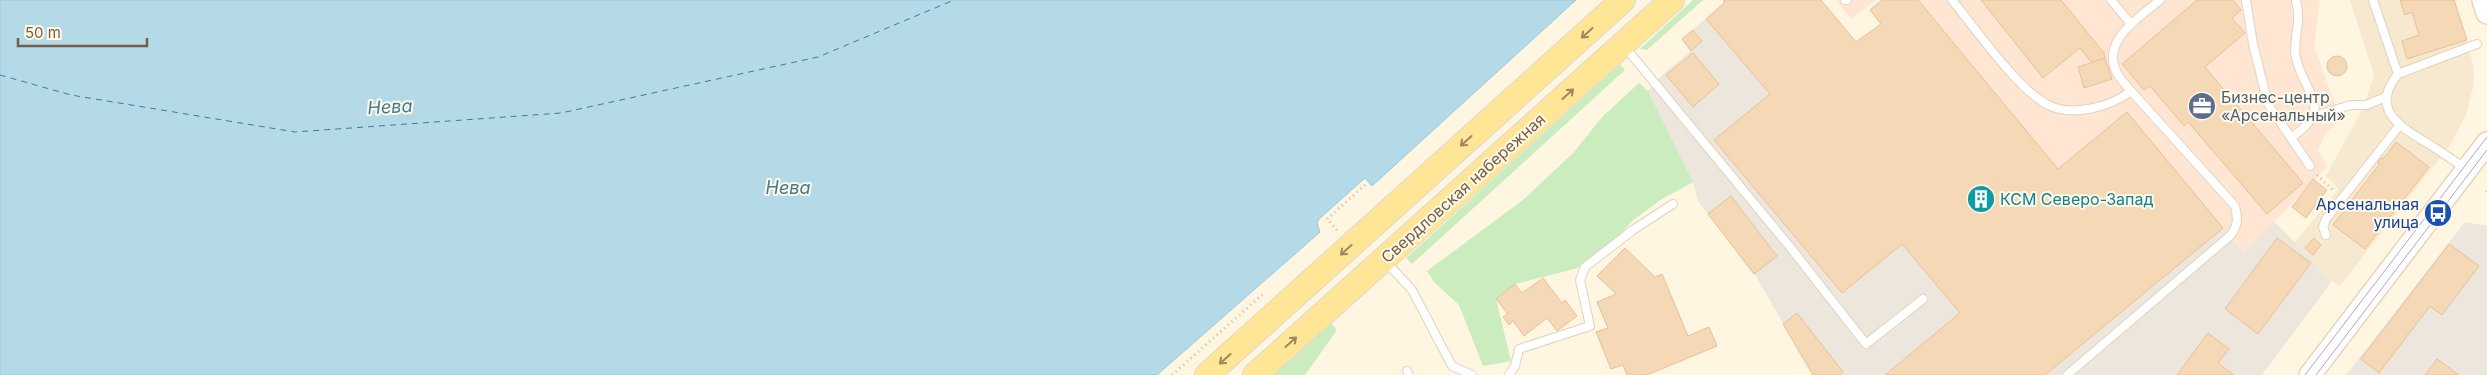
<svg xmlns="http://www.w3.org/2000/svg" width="2487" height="375" font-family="Inter,sans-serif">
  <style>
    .residential { fill: #f6e9cf }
    .commercial { fill: #ffe6d3 }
    .industrial { fill: #ece6dc }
    .green { fill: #cbecbe }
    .water { fill: #b4dae8; stroke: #9ac8db }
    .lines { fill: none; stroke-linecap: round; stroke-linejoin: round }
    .ferry { stroke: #417a93; stroke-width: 1; stroke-dasharray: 6 5; stroke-linecap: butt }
    .building { fill: #f5d8b6; stroke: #e9c096 }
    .lane-casing { stroke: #e2d3bc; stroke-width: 10 }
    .secondary-casing { stroke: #e8d5b9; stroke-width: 24 }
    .primary-casing { stroke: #ded8d3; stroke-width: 26 }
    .path { stroke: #dabb9a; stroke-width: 3; stroke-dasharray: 1 4; stroke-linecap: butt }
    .lane { stroke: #fff; stroke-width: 8 }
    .secondary { stroke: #fff; stroke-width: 21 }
    .primary { stroke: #ffe696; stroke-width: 24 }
    .tram { stroke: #ba9fc7; stroke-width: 1 }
    .oneway { stroke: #9f875e }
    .labels { text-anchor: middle; stroke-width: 4; stroke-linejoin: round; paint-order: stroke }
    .service-label { font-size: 16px; fill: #4e5e75; stroke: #fff9e8; text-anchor: start }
    .street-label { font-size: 16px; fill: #765e46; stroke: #fff9e8 }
    .culture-label { font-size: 16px; fill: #0d838f; stroke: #fff9e8; text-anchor: start }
    .transit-label { font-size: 16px; fill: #164399; stroke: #fff9e8; text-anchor: end }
    .water-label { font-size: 18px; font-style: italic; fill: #417a93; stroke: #fff9e8 }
  </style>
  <rect width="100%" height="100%" fill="#fef6e1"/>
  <polygon class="residential" points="2350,0 2455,0 2473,64 2474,83 2466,115 2450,145 2339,287 2294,243 2339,189 2326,176 2363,108 2374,75"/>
  <g class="commercial">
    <polygon points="1836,0 1876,0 1851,19"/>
    <polygon points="1918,0 2320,0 2314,47 2341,120 2325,134 2318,150 2328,166 2245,252 2223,228 2058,169"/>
  </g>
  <g class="industrial">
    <polygon points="1723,0 1821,0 1856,42 1881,24 1870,10 1882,0 2058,169 2127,112 2244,252 2274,221 2332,281 2262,375 1813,375 1757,278 1698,201 1693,182 1648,91 1662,75 1691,51 1682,39 1725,2"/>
    <polygon points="2465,222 2487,226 2487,375 2346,375"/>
  </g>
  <g class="green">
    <polygon points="1693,0 1703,0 1647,50 1640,49"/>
    <polygon points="1620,64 1625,70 1412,264 1406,258"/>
    <polygon points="1639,83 1648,91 1693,182 1662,199 1633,220 1617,238 1578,268 1515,284 1496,299 1511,361 1483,366 1459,305 1434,282 1427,271 1523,200 1573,153 1603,116"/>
    <polygon points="1330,322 1337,330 1305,375 1271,375"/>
  </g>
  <polygon class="water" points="0,0 1576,0 1372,186 1365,178 1319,219 1317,223 1320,232 1157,375 0,375"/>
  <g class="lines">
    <polyline class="ferry" points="0,75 71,95 295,132 561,113 818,57 954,0"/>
  </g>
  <g class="building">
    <polygon points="1723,0 1821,0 1856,42 1881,24 1870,10 1882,0 1918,0 2058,169 2127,112 2223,228 2045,375 1885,375 1960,313 1902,244 1842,293 1714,140 1770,94 1706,19 1725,2"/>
    <polygon points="1981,0 2061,0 2104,53 2105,58 2092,63 2080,48 2043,78"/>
    <polygon points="2197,0 2233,0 2241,10 2232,18 2245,33 2205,67 2303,183 2267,214 2188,122 2184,126 2150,86 2144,90 2122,64"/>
    <polygon points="2400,0 2454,0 2467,40 2407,59 2402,41 2419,35 2412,12 2405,15"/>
    <polygon points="1693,30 1702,41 1691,51 1682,39"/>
    <polygon points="1693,53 1719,84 1693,107 1666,75"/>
    <circle cx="2337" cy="66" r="10"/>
    <polygon points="2105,58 2112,79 2084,88 2078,67"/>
    <polygon points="2396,142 2429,167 2365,249 2333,225 2346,208 2345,202 2351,201 2379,165 2378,159 2384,158"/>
    <polygon points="2313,179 2327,190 2306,218 2292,207"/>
    <polygon points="1731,196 1777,256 1754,274 1708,214"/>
    <polygon points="2277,238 2311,263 2258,334 2225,309"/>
    <polygon points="2314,238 2321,245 2313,255 2305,248"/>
    <polygon points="2449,244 2479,266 2442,315 2430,306 2379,373 2361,359"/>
    <polygon points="1625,248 1655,277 1662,274 1688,336 1709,327 1717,346 1647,375 1627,375 1623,365 1611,369 1596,332 1608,328 1597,302 1616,294 1597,276"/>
    <polygon points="1543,278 1562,303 1565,300 1577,316 1557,331 1547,318 1524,336 1513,321 1509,325 1503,317 1508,314 1496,299 1515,284 1522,293"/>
    <polygon points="1797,313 1843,372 1840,375 1813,375 1783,324"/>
    <polygon points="2208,333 2229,349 2218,363 2234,375 2177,375"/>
    <polygon points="2437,359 2459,375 2425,375"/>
  </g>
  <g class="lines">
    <defs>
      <g id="lane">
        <polyline points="1845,0 1847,0"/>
        <path d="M1952 0C1975 28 2018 90 2048 105 2072 117 2111 107 2131 91L2235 206C2238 218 2238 225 2231 235L2067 375"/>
        <polyline points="2111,0 2131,24"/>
        <polyline points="2246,0 2253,44 2268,104 2310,166"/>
        <path d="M2373 0 2398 74C2369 109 2400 127 2429 144 2441 152 2453 160 2465 168"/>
        <polyline points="1625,47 1790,247 1866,344 1923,299"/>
        <polyline points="2398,74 2477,44"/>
        <path d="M2131 91C2126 85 2120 79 2117 73 2100 41 2140 17 2160 0"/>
        <polyline points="2314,116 2351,105 2366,105 2386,97"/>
        <path d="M2292 137C2335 107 2305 96 2296 58 2293 46 2298 31 2298 19 2299 13 2297 6 2296 0"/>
        <polyline points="2326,235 2323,227 2326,219 2399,126"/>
        <polyline points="1385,261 1412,290 1452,366 1472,375"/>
        <polyline points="1407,371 1409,375"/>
        <polyline points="1509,375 1515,366 1519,349 1590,326 1580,280 1585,267 1633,230 1673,204"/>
      </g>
      <g id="secondary">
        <polyline points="2483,0 2487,13"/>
        <polyline points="2310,375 2487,143"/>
      </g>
      <g id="primary">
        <polyline points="1207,375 1623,0"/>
        <polyline points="1255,375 1672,0"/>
      </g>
    </defs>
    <use href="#lane" class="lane-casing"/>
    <use href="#secondary" class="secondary-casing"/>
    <use href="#primary" class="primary-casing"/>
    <g class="path">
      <polyline points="2317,175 2334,191"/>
      <polyline points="2487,191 2487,196"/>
      <polyline points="1337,230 1327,219 1366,184"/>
      <polyline points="1172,375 1263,294"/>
    </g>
    <use href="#lane" class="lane"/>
    <use href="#secondary" class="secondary"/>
    <use href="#primary" class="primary"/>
    <g class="tram">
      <polyline points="2305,375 2487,137"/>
      <polyline points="2316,375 2487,150"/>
    </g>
  </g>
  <defs><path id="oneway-shaft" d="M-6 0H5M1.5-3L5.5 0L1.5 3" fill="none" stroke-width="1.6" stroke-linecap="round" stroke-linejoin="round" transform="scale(1.25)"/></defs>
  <g class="oneway">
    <use href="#oneway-shaft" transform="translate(1587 33) rotate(138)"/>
    <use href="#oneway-shaft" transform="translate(1568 94) rotate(-42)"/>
    <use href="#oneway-shaft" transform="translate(1466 141) rotate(138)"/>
    <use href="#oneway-shaft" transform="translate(1346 250) rotate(138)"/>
    <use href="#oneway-shaft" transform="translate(1291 342) rotate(-42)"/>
    <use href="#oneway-shaft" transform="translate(1225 359) rotate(138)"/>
  </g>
  <defs>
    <symbol id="office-disc" viewBox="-11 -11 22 22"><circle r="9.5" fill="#5c6f8a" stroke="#fff9e8"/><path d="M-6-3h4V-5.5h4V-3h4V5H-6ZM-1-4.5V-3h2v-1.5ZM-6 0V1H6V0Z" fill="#fff"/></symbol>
    <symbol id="building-disc" viewBox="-11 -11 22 22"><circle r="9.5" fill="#0f9aa8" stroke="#fff9e8"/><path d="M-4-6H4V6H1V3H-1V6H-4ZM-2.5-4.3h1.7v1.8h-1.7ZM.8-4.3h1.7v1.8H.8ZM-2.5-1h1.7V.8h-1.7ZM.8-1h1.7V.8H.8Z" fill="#fff"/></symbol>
    <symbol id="bus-disc" viewBox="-11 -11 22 22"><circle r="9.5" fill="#1a4fb4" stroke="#fff9e8"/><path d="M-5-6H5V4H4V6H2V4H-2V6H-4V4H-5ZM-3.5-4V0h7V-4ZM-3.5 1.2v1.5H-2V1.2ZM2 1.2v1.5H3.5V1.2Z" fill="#fff"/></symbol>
  </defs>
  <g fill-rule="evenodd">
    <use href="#office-disc" x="2186" y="90" width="32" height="32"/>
    <use href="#building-disc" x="1965" y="183" width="32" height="32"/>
    <use href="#bus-disc" x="2422" y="197" width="32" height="32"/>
  </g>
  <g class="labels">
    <g class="service-label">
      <text x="2221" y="103">Бизнес-центр<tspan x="2221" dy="18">«Арсенальный»</tspan></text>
    </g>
    <g class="street-label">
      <text transform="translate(1463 188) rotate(-42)" y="6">Свердловская набережная</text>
    </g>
    <g class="culture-label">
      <text x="2000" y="205">КСМ Северо-Запад</text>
    </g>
    <g class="transit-label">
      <text x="2419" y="210">Арсенальная<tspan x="2419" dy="18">улица</tspan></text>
    </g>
    <g class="water-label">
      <text transform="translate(390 107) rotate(-3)" y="6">Нева</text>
      <text x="788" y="194">Нева</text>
    </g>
  </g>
  <path d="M18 38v8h129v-8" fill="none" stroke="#765e46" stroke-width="2.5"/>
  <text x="25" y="38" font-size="15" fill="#765e46" stroke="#fff9e8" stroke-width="4" paint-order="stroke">50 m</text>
</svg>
